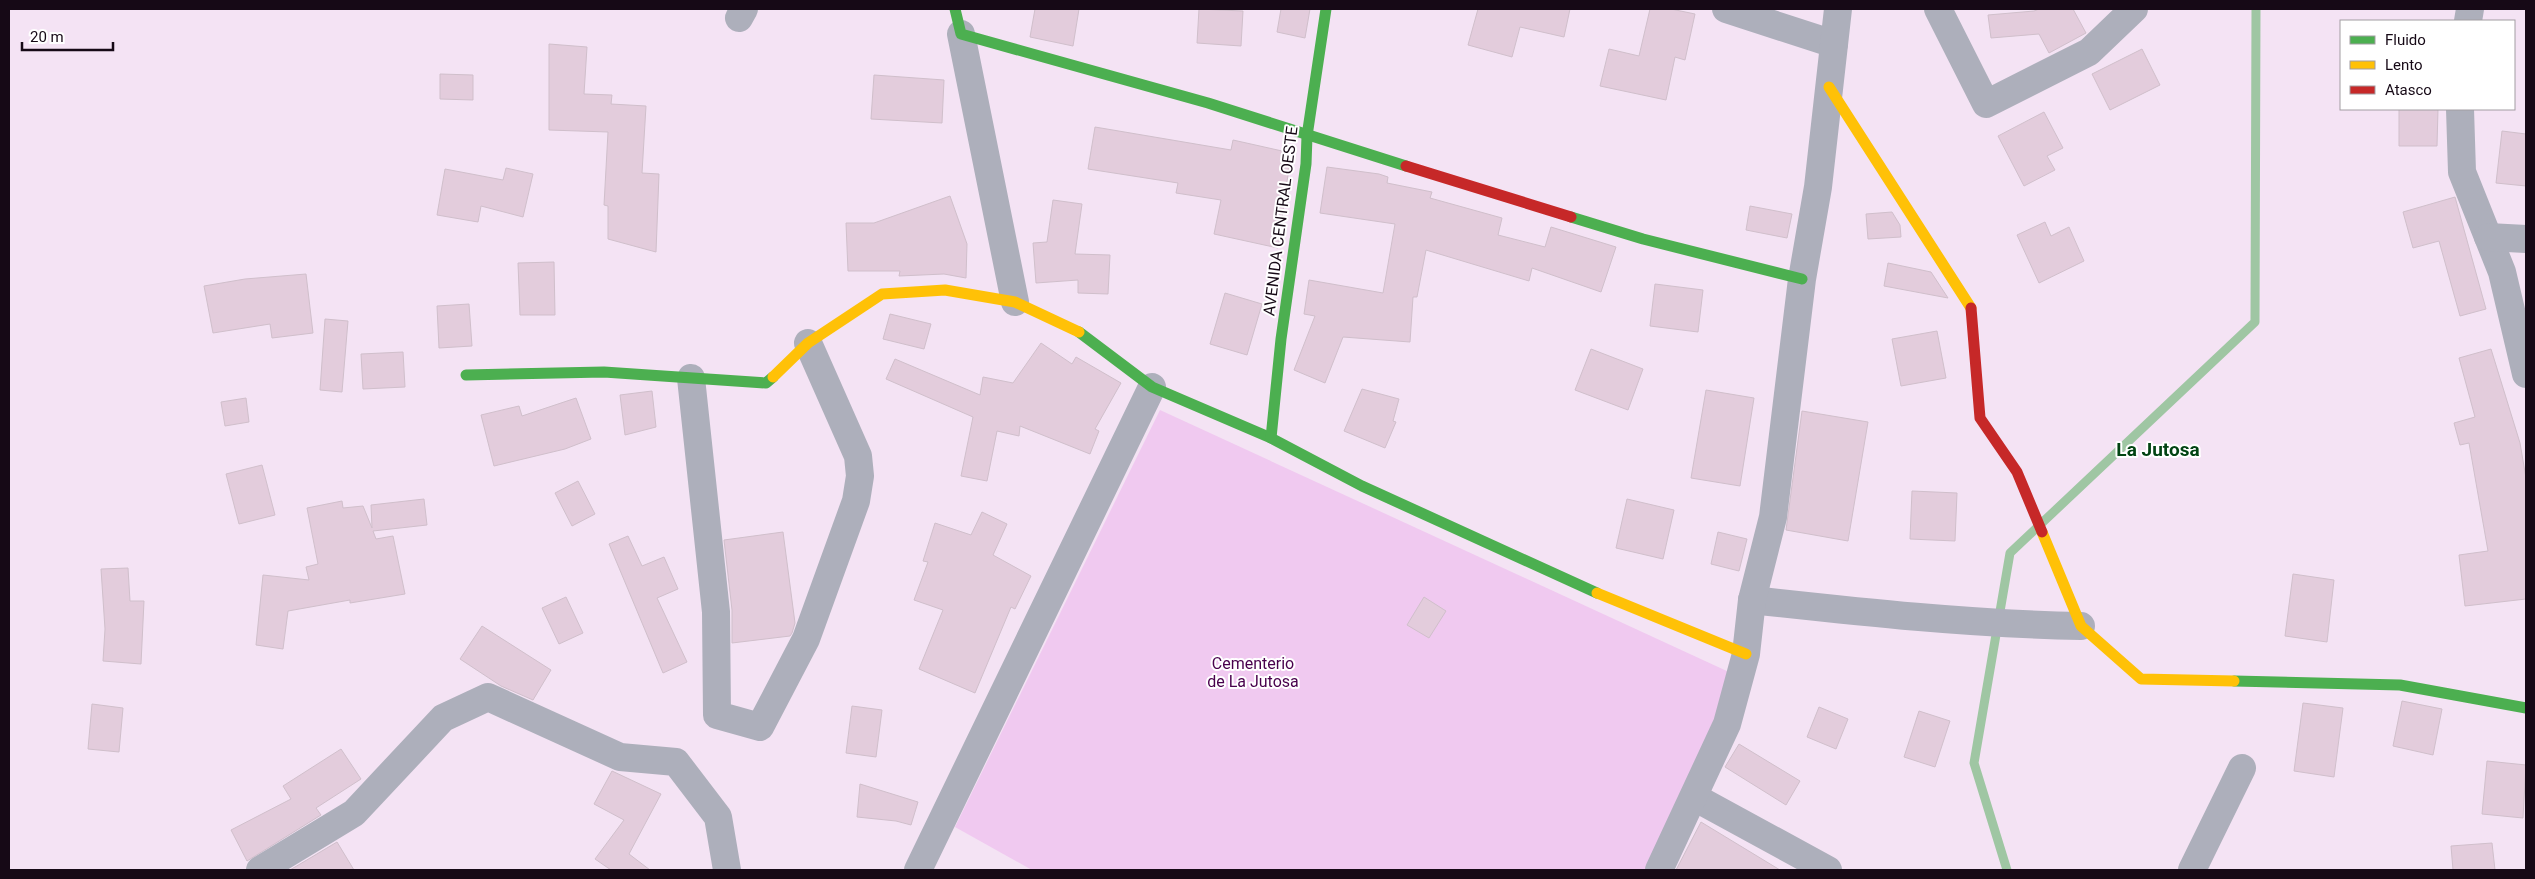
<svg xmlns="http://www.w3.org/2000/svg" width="2535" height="879" font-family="Roboto,sans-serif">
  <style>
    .green { fill: #f0c9f0 }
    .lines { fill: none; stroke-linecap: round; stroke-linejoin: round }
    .stream { stroke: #9fc6a3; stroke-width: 9 }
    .building { fill: #e3ccdc; stroke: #d0bfcb }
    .street { stroke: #adafbb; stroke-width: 28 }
    .fast { stroke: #4caf50; stroke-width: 11 }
    .slow { stroke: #ffc107; stroke-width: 11 }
    .jam { stroke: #c62828; stroke-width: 11 }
    .labels { text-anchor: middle; stroke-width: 4; stroke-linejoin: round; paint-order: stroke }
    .street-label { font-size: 16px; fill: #160916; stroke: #fff }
    .park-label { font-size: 16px; fill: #48004c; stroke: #fff }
    .quarter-label { font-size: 19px; font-weight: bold; fill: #024413; stroke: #fff }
  </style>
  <rect width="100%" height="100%" fill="#f4e3f4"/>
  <polygon class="green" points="1160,410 1729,672 1715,722 1647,870 1032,870 955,827"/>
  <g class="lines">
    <polyline class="stream" points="2007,870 1974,763 2010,553 2255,322 2256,9"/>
  </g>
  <g class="building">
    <polygon points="1035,9 1079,9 1073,46 1030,37"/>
    <polygon points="1199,9 1243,11 1241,46 1197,43"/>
    <polygon points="1281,9 1310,9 1305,38 1277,32"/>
    <polygon points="1478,9 1570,9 1564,37 1520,27 1512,57 1468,45"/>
    <polygon points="1650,9 1671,9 1695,14 1685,60 1675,57 1666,100 1600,86 1609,49 1639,56"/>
    <polygon points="2039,9 2073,9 2086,33 2049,53 2039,34 1991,38 1988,15 2034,11"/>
    <polygon points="549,44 587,47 584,94 612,95 611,104 646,106 642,173 659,174 656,252 608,239 608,206 604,205 608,132 549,130"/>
    <polygon points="2142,49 2160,85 2110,110 2092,74"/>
    <polygon points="440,74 473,75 473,100 440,99"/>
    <polygon points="874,75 944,80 942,123 871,119"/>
    <polygon points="2399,109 2438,109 2437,146 2399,146"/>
    <polygon points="2044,112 2063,148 2047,156 2055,170 2024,186 1998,136"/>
    <polygon points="1095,127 1231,150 1233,140 1291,153 1278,248 1214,234 1221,200 1176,193 1178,183 1088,169"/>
    <polygon points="2502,131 2526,134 2526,186 2496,183"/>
    <polygon points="1327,167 1379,174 1388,177 1387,183 1432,192 1430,198 1502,218 1498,235 1545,247 1551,227 1616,247 1601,292 1532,268 1529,281 1426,250 1417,297 1413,297 1410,342 1343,337 1325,383 1294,370 1315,316 1304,314 1309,280 1383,293 1395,224 1320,213"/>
    <polygon points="506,168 533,174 523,217 481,206 478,222 437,215 445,169 503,180"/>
    <polygon points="950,196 967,244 966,278 944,274 899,276 900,271 848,271 846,223 874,223"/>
    <polygon points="2455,197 2486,309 2460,316 2439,241 2413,248 2403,212"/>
    <polygon points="1053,200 1082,204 1075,254 1110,255 1108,294 1078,293 1078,280 1036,283 1033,243 1047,242"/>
    <polygon points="1750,206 1792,214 1787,238 1746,230"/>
    <polygon points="1892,212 1900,225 1901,237 1868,239 1866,214"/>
    <polygon points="2045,222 2051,236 2069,227 2084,261 2039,283 2017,235"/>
    <polygon points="554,262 555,315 520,315 518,263"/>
    <polygon points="1888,263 1931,272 1948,298 1884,286"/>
    <polygon points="306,274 313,333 272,338 270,324 213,333 204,286 245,279"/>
    <polygon points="1655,284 1703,290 1698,332 1650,326"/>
    <polygon points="1225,293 1262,304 1247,355 1210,344"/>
    <polygon points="469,304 472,346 439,348 437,306"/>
    <polygon points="890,314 931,324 924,349 883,339"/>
    <polygon points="325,319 348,321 342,392 320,390"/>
    <polygon points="1937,331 1946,378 1901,386 1892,339"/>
    <polygon points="1041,343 1072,364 1076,357 1121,383 1095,429 1099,431 1090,454 1020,426 1019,436 997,431 987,481 961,476 973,417 886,379 895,359 980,395 983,377 1013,383"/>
    <polygon points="1591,349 1643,369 1628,410 1575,390"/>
    <polygon points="2491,349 2520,443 2526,478 2526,599 2465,606 2459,555 2488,551 2469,443 2460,445 2454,423 2475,417 2459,358"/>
    <polygon points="403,352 405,387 363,389 361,354"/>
    <polygon points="1362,389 1399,399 1393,421 1396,422 1385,448 1344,431"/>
    <polygon points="1706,390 1754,398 1740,486 1691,478"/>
    <polygon points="652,391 656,427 625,435 620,395"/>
    <polygon points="246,398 249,422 225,426 221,402"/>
    <polygon points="576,398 591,439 565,449 494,466 481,415 519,406 522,416"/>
    <polygon points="1802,411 1868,422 1848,541 1786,530"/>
    <polygon points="262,465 275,515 239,524 226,474"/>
    <polygon points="578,481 595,514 572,526 555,493"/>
    <polygon points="1912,491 1957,493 1955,541 1910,539"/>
    <polygon points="424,499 427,525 373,531 376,539 393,536 405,594 350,603 350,600 288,611 283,649 256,645 263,575 309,580 306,567 318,564 307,508 342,501 343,508 363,506 372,528 371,505"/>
    <polygon points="1627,499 1674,510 1663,559 1616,548"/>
    <polygon points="982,512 1007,524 993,555 1031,576 1015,609 1011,607 975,693 919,669 943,610 914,600 928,562 923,561 935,523 971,535"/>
    <polygon points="783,532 795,623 792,633 790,636 732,643 732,610 724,540"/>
    <polygon points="1718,532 1747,539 1739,571 1711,564"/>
    <polygon points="628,536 642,566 664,557 678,589 657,598 687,662 663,673 609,544"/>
    <polygon points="128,568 130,601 144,601 141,664 103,661 105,629 101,569"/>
    <polygon points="2293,574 2334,580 2327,642 2285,636"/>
    <polygon points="566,597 583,633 559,644 542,608"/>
    <polygon points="1424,597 1446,611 1429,638 1407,625"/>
    <polygon points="482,626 551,670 533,700 501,686 460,659"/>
    <polygon points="2402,701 2442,709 2433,755 2393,746"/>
    <polygon points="2303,703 2343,708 2334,777 2294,771"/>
    <polygon points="92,704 123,708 119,752 88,749"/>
    <polygon points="852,706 882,710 876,757 846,753"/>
    <polygon points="1819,707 1848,719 1836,749 1807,737"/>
    <polygon points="1919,711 1950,721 1935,767 1904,757"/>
    <polygon points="1739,744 1800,781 1786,805 1725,767"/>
    <polygon points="341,749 361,779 316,808 321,815 247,861 231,830 291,799 283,786"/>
    <polygon points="2487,761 2526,765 2523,818 2482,814"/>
    <polygon points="612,771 661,794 629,854 650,870 611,870 595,859 624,820 594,804"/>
    <polygon points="860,784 918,802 911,825 896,821 857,817"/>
    <polygon points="1701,822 1780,870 1676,870"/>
    <polygon points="337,842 354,870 290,870"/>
    <polygon points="2492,843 2495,870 2453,870 2451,846"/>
  </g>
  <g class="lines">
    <g class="street">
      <polyline points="1726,9 1834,44"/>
      <polyline points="1938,9 1986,104 2089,52 2134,9"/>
      <polyline points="739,18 744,9"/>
      <polyline points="2468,21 2470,9"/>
      <polyline points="961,34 1015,302"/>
      <polyline points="2460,109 2462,172 2502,272 2526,374"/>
      <polyline points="2488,237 2526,239"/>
      <polyline points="691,378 716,612 717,715 760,727 806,639 856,501 860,476 858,456 808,343"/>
      <path d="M1752 600C1861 612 1971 624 2081 626"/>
      <polyline points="1694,797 1828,870"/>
      <polyline points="260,870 354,813 443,718 488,697 620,757 676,762 718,817 727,870"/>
      <polyline points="918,870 1152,387"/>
      <polyline points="1659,870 1727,724 1746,654 1752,600 1773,517 1802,279 1818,187 1838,9"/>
      <polyline points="2192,870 2242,768"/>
    </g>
    <g class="fast">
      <polyline points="955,9 961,34 1208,103 1406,166"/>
      <polyline points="1571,217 1643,239 1802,279"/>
      <polyline points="1079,332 1152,387 1271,438 1362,486 1597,593"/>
      <polyline points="466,375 604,372 766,383 773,377"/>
      <polyline points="1271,438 1281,339 1306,164 1307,136 1326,9"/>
      <polyline points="2234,681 2400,685 2526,708"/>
    </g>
    <g class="slow">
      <polyline points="1829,87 1971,308"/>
      <polyline points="773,377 808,343 882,294 945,290 1015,302 1079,332"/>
      <polyline points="2042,532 2081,626 2141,679 2234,681"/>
      <polyline points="1597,593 1746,654"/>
    </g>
    <g class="jam">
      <polyline points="1406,166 1571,217"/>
      <polyline points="1971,308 1980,418 2017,472 2042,532"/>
    </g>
  </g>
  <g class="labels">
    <g class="street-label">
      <text transform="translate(1280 221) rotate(-83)" y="6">AVENIDA CENTRAL OESTE</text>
    </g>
    <g class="park-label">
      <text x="1253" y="669">Cementerio<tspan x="1253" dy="18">de La Jutosa</tspan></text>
    </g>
    <g class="quarter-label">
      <text x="2158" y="456">La Jutosa</text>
    </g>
  </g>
  <rect width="2535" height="879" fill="none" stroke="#160916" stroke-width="20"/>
  <rect x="2340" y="20" width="175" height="90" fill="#ffffff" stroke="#a29da2"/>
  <rect x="2350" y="36" width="25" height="8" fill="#4caf50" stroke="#a29da2"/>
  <text x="2385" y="45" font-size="15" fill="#160916">Fluido</text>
  <rect x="2350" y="61" width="25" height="8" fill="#ffc107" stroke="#a29da2"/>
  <text x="2385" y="70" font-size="15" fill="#160916">Lento</text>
  <rect x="2350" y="86" width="25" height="8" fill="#c62828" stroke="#a29da2"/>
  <text x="2385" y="95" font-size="15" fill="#160916">Atasco</text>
  <path d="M22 42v8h91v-8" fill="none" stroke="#160916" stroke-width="2.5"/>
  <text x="30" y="42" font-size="15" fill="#160916" stroke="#ffffff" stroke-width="4" paint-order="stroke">20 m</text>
</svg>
